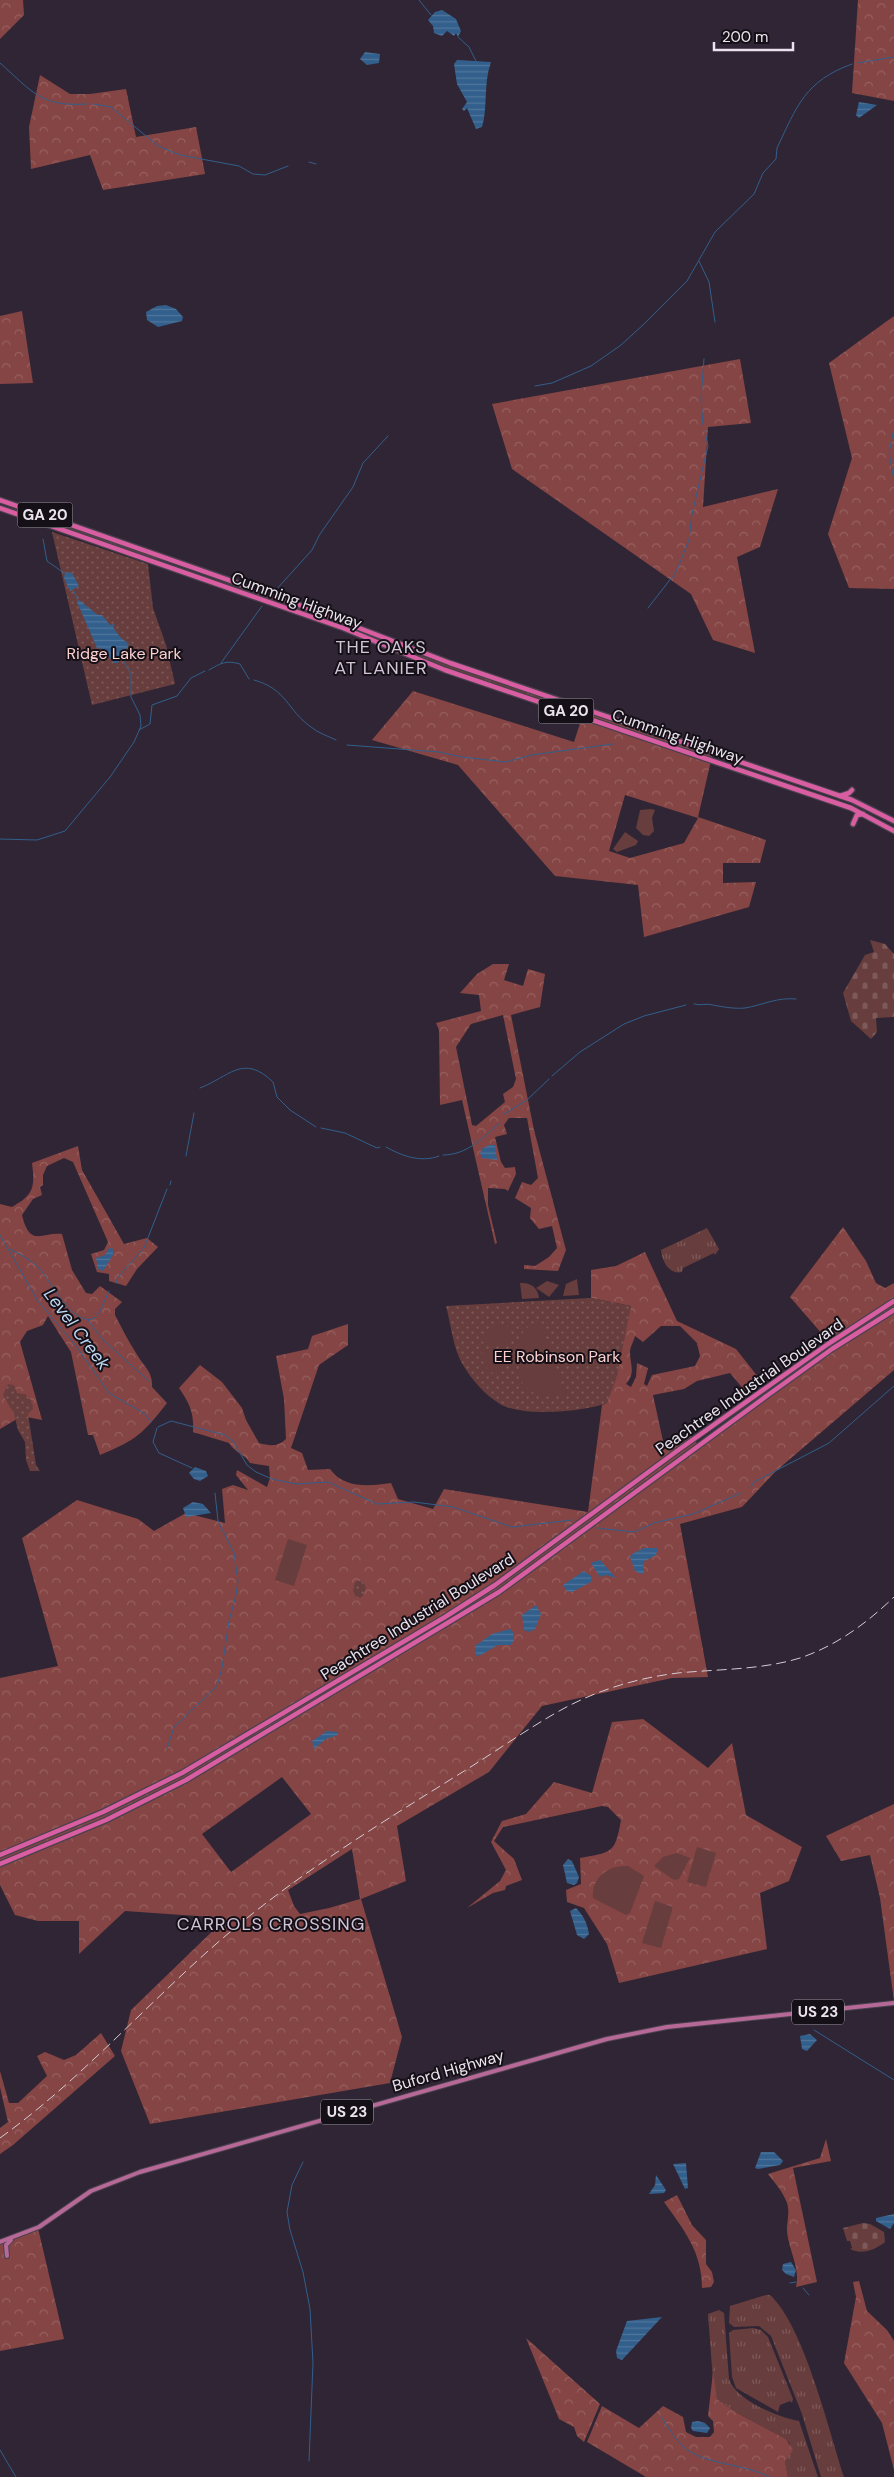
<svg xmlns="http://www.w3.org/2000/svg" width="894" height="2477" font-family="'DM Sans',sans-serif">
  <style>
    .grass { fill: url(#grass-tufts) }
    .forest { fill: url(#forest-crowns); fill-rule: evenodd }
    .cemetery { fill: url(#cemetery-stones) }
    .park { fill: url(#park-dots) }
    .pitch { fill: #673e3d }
    .water { fill: url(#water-rules) }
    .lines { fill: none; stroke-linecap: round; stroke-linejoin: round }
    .stream { stroke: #325f8c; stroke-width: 1 }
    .major-casing { stroke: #4a414e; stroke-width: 6 }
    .highway-casing { stroke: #4a414e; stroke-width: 7 }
    .major { stroke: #b66897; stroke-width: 4 }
    .highway { stroke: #d85ea1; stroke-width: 4.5 }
    .rail { stroke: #d2cbd5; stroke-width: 1; stroke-dasharray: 10 5; stroke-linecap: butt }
    .labels { text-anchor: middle; stroke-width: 4; stroke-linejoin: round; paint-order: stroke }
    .shield { fill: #151017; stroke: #aaa4ad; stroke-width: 1 }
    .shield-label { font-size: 15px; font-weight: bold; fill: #eae3ed }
    .street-label { font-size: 16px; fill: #eae3ed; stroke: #151017 }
    .park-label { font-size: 16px; fill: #fbd1cf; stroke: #151017 }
    .neighbourhood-label { font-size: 18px; letter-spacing: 1px; fill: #d1c4d7; stroke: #151017 }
    .water-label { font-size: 18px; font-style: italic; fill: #bdd7f2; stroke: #151017 }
  </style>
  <defs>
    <pattern id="grass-tufts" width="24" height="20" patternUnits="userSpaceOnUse" patternTransform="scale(1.25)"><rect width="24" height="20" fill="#673e3d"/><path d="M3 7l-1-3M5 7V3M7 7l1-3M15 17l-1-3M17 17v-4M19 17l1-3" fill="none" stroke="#7d5a59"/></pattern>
    <pattern id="forest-crowns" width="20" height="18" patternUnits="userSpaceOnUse" patternTransform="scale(1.25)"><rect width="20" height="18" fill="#854544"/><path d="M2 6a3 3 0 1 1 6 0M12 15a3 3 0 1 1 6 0" fill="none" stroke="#96605f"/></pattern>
    <pattern id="cemetery-stones" width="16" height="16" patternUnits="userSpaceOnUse" patternTransform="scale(1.25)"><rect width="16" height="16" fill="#673e3d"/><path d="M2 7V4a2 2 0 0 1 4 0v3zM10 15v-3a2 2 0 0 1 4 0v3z" fill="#7d5a59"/></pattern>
    <pattern id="park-dots" width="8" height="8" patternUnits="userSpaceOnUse" patternTransform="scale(1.25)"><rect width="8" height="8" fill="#673e3d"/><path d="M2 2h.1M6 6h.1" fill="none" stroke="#7d5a59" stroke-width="1.8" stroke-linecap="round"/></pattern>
    <pattern id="water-rules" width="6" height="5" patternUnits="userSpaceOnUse" patternTransform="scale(1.25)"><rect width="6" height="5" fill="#325f8c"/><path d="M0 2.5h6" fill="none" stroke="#50769c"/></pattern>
  </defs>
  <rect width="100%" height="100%" fill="#302534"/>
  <g class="grass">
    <polygon points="0,505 61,523 192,569 122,549"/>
    <polygon points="210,577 290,603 373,635 373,637"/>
    <path d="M389 645 607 719C532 700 460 674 389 645Z"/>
    <path d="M707 1228 719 1249 715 1255 714 1253 683 1268 682 1272C669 1275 662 1261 661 1250Z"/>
    <path d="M766 2295H770C804 2326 829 2431 844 2477H821L802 2414 771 2336 759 2326 734 2327 729 2323 730 2306Z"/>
    <path d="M719 2310 724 2313 729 2379C736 2401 779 2417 799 2421L818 2477H788L785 2461 790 2444 786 2439 737 2413 717 2399 713 2381 708 2314Z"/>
    <polygon points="753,2328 761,2330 768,2337 793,2399 792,2403 790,2401 780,2405 778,2412 736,2388 732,2377 729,2333 733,2330"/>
  </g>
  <g class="forest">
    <polygon points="0,0 23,0 24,15 0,39"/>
    <polygon points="858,0 894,0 894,101 852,93"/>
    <polygon points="40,75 70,94 90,94 126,89 136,137 196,127 205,174 103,190 90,155 31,169 29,127"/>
    <polygon points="22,311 33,383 0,384 0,316"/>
    <polygon points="894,316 894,589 849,588 828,534 852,458 829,363"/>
    <polygon points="740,359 751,423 708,427 703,507 778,489 760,547 737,557 755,653 713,640 691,594 512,469 492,404"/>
    <path d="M413 691 574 742 585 708 713 752 698 817 766 840 760 863H723V883L756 882 749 907 644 937 638 885 555 876 458 765 372 740ZM625 795 698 818 684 843 630 858 609 851Z"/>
    <path d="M493 964H509L504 980 523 986 528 969 545 974 540 1007 511 1015 534 1130 566 1250 558 1271 524 1269V1265L535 1266 549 1257 557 1248 552 1226 539 1229 530 1218 531 1208 515 1198 522 1182 531 1185 538 1178 527 1118H509L504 1125 507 1134 495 1137 501 1162 505 1168 515 1167 516 1174 508 1191 505 1189 488 1188V1205L497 1243 495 1244 462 1100 440 1105 439 1030 436 1023 481 1011 479 995 460 993 477 974ZM503 1015 516 1079 513 1087 503 1094 505 1102 476 1126 472 1125 456 1047 471 1024Z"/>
    <path d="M78 1146 82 1170 124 1244 147 1238 158 1247 137 1269 126 1286 109 1281V1274L97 1272 91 1254 104 1250 108 1242 73 1162 64 1158 47 1166 43 1175V1185L40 1187 42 1195 33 1199 22 1215C30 1248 41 1232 62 1234L72 1270 86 1293 92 1294 100 1286 122 1302 115 1309V1315C122 1328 128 1341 136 1353 143 1366 153 1371 152 1387L167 1403C143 1434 136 1440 100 1455L93 1435H88L71 1352 48 1316 43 1325 27 1331 20 1342 42 1420 22 1416 0 1429V1204L12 1207C34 1195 35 1187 32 1163Z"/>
    <path d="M843 1227 866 1261 876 1283 885 1288 894 1283V1370L776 1471 742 1507 680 1524 708 1677 672 1678 542 1706 489 1772 397 1826 406 1881 361 1899 402 2037 390 2083 150 2124 121 2051 131 2010 226 1918 125 1911 79 1954V1921H38L15 1915 0 1885V1678L58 1666 22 1538 77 1500 138 1519 154 1531 186 1513 225 1523 222 1489 233 1485 248 1490 236 1475 237 1470 267 1487 270 1478 269 1466 250 1463C244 1453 237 1455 229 1443L193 1432C194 1413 190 1404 179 1388L200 1365 222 1382 242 1408 246 1420 259 1443C271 1446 277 1447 286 1439L284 1399 276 1356 308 1349 312 1336 348 1324V1345L319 1365 291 1448 302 1453 308 1470 330 1469C344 1489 370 1486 391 1483L398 1499 433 1509 444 1489 588 1512 602 1405 607 1403 631 1306 591 1298V1270L616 1266 645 1252 677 1321 736 1349 762 1382 745 1391 730 1373 697 1381 684 1389 653 1395 663 1441 679 1445 691 1436 701 1448 795 1375 836 1350 790 1297ZM661 1326H680L697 1343 700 1356 695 1366 652 1375 647 1386 644 1384 648 1368 637 1363 636 1377 631 1387 626 1384C636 1372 630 1365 630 1352 630 1347 634 1341 635 1336L643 1342ZM282 1777 311 1814 231 1872 202 1834ZM352 1849 360 1899 329 1908 300 1914 294 1906 288 1890Z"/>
    <path d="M643 1719 708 1768 732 1743 746 1815 802 1847 789 1881 760 1893 767 1949 619 1983 607 1944 584 1908 567 1902 566 1890 581 1884 580 1858C612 1852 615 1854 621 1820L608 1807 602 1806 503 1827 494 1841 514 1859 522 1880 506 1886 505 1890 493 1893 467 1908 500 1881 506 1870 491 1842 502 1821 526 1814 554 1782 592 1793 612 1722Z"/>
    <polygon points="894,1804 894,2001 880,1898 870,1855 841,1861 826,1836"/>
    <polygon points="101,2033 115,2056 13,2145 0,2154 0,2128 8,2122 0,2087 0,2071 9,2103 18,2103 47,2076 37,2056 45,2052 64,2060 76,2055"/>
    <path d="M826 2139 831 2161 793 2168 817 2282 796 2287C801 2269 788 2249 787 2230 787 2222 790 2211 787 2203 783 2192 775 2183 768 2174L820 2158Z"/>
    <path d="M677 2195 692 2225 706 2240V2264L712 2272 714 2282 711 2287 702 2288C702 2252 684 2230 664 2202Z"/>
    <polygon points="38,2228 64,2339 0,2351 0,2239"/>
    <polygon points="859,2281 867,2311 887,2330 894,2341 894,2470 882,2423 844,2363 856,2297 853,2282"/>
    <polygon points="526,2338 600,2404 584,2442 577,2436 574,2427 559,2419"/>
    <polygon points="713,2372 717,2399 737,2413 786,2439 793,2450 785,2461 788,2477 646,2477 587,2442 602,2406 639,2428 663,2406 683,2417 686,2432 696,2437 710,2437 714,2432 713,2421 708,2416"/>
  </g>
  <g class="cemetery">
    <polygon points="870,940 885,944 894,954 894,1017 876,1018 877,1032 871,1039 851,1021 843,993 865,955 874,952"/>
    <path d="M863 2223 870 2224 884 2232 885 2242C875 2250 862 2255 850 2249L852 2248 850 2241H847L843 2228Z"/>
  </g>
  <g class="park">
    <polygon points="52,532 148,564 153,608 166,645 175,684 92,705"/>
    <path d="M591 1298 631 1306 617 1377 607 1403C583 1412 523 1417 500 1404 485 1395 472 1380 463 1365 453 1349 451 1324 446 1306Z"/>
    <polygon points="8,1384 14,1385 17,1393 25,1394 32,1401 33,1409 28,1414 36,1465 40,1471 30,1471 26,1460 25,1442 18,1430 14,1414 3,1395"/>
    <polygon points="358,1581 363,1581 366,1588 362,1597 359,1598 356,1597 353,1591 355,1582"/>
  </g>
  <g class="pitch">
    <polygon points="651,809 655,810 652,818 654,831 649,836 643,835 636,828 640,810"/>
    <polygon points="625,832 638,841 636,845 617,852 613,849"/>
    <polygon points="577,1279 579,1295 563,1296 566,1284"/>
    <polygon points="547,1281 559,1285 549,1297 536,1288"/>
    <path d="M520 1283C530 1282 538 1287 539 1298L522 1299Z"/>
    <path d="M541 1319 550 1352 519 1366C512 1344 521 1328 541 1319Z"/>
    <polygon points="494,1325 511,1327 507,1347 483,1343 487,1332"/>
    <path d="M482 1348 505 1353 501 1376C486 1372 481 1363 482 1348Z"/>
    <path d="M552 1358 565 1393C547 1403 519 1392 518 1370Z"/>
    <polygon points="288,1539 307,1545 294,1586 275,1580"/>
    <polygon points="697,1847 716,1853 706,1887 687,1882"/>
    <polygon points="677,1853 690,1858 679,1879 674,1880 654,1866 663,1857"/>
    <path d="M628 1866 644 1876 630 1913 626 1915 593 1898C591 1878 608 1865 628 1866Z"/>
    <polygon points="655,1901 673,1907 661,1948 642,1943"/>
  </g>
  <g class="water">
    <polygon points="442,10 456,19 461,31 458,37 456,33 454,36 447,31 442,36 434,33 433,26 428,20 435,12"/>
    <polygon points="365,52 380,54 379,63 367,65 360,59"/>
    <path d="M457 60 491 62C483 85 488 107 482 127L476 129 467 108 464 111 462 109 467 102 457 84 454 64Z"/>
    <polygon points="859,102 877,105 859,118 856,115"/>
    <polygon points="166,305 176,309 183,317 182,321 158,327 147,320 146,312 157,306"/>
    <polygon points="65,572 72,573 79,586 70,591 64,578"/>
    <polygon points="79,600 98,615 102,615 110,625 115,624 113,627 120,637 129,644 118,663 114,663 103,649 97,648 77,602"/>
    <polygon points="490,1145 495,1145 497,1160 482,1158 480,1153 483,1148"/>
    <polygon points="109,1248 113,1249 113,1255 103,1271 98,1269 96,1258 105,1255"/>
    <polygon points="195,1467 206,1471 208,1476 200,1481 194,1479 189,1473"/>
    <polygon points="193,1502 203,1504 211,1513 186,1517 183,1508"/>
    <polygon points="644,1548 658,1548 656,1555 643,1562 644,1573 641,1574 635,1571 630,1557 632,1554"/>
    <polygon points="600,1560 616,1578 606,1575 600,1577 591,1563"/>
    <polygon points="584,1571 591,1576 591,1582 572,1592 567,1591 563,1585"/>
    <polygon points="536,1605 541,1614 535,1629 529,1632 524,1630 522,1615"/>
    <polygon points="510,1629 513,1632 514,1640 511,1645 498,1645 479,1656 476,1655 475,1646 492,1634"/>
    <polygon points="327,1731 337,1732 338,1735 326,1739 314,1749 312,1741"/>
    <polygon points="568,1859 572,1861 579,1877 577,1883 574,1885 567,1883 563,1865"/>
    <path d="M576 1908C584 1916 587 1923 589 1934L584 1939 577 1935 570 1911Z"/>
    <polygon points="810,2034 817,2040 807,2051 802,2049 800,2036"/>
    <polygon points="761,2152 774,2152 783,2161 780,2165 758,2169 755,2168"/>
    <polygon points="686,2163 688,2188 685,2189 673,2164"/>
    <polygon points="656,2175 666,2190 664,2193 649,2194 655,2185"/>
    <polygon points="894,2214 894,2223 890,2229 876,2221 876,2218"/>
    <polygon points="791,2262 796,2270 794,2277 786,2274 782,2270 783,2264"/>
    <polygon points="662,2317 622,2360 617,2358 616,2351 627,2321"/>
    <polygon points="698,2421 705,2423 710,2428 707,2433 693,2431 691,2428 692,2422"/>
  </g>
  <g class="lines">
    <g class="stream">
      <polyline points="419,0 431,15"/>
      <polyline points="458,37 469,47 476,61"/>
      <path d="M0 63C33 92 40 107 87 104"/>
      <polyline points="857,63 894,57"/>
      <polyline points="93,104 111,107 158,146 180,155 239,166 253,174 265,175 288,166"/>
      <polyline points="309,162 316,164"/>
      <polyline points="699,261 709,282 715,322"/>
      <path d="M535 386 552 383 591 366 621 345 644 324 687 281 715 232 754 194 763 173 776 159 777 148C797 106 805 81 852 64"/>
      <polyline points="703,425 701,399 704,359"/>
      <polyline points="893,433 889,453 894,480"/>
      <polyline points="43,539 47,561 64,573"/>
      <polyline points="73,589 78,601"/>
      <polyline points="275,591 312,550 320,534 353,487 363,463 388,436"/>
      <polyline points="79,605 82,610"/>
      <polyline points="648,608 676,572 689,540 692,514 708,446 705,431"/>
      <polyline points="221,663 262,606"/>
      <path d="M209 670C221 663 226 660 240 664L249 679"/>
      <path d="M254 680C287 689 287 710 311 727 318 733 328 736 336 740"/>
      <polyline points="139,730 150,724 152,705 177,696 191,678 205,671"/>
      <polyline points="347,745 439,752 462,757 506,762 531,755 613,744"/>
      <polyline points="0,839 37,840 65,831 110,777 134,742 141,726 140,715 131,697 131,674 122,658"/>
      <path d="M694 1004C701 1006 707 1003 713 1005 723 1007 735 1009 745 1008 763 1005 777 997 796 999"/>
      <polyline points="552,1076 580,1052 624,1024 644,1016 686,1005"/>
      <path d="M200 1088C229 1077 243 1053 273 1082L277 1097 290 1110 316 1127"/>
      <polyline points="504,1114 527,1100 549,1079"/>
      <polyline points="321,1128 345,1133 377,1148 380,1147"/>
      <path d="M386 1147C402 1156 421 1163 439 1156"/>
      <path d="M443 1155C468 1155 483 1137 500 1123"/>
      <polyline points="186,1156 194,1113"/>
      <polyline points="170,1185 171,1181"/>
      <polyline points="0,1235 38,1301 76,1346 109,1393 145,1414 151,1422"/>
      <path d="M10 1249C20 1254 31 1260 39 1268 52 1282 70 1324 93 1319L99 1313 109 1291"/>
      <polyline points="116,1283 118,1277 144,1248 167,1189"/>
      <polyline points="88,1320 103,1340 149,1381"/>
      <polyline points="158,1427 171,1421 225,1435 233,1441 247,1465 256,1472 272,1479 296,1484 328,1482 377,1504 414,1502 453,1507 512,1527 572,1520"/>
      <polyline points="157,1428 153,1442 159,1453 192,1468"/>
      <polyline points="751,1487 754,1482 829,1443 894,1386"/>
      <polyline points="597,1528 634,1532 654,1523 693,1514 741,1493"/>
      <polyline points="167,1749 174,1727 217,1686 222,1668 229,1621 236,1595 238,1581 234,1553 218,1521 215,1493"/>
      <polyline points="814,2030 894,2080"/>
      <polyline points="303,2162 292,2185 287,2212 290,2230 303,2272 310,2309 313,2363 309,2461"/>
      <polyline points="790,2283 796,2282"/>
      <polyline points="803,2288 809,2295"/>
      <path d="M661 2417C668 2427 675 2440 685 2448 708 2466 744 2463 769 2477"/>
      <polyline points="0,2450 16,2477"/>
    </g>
    <defs>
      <g id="major">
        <polyline points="0,2242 39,2227 91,2191 140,2172 607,2039 667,2027 894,2003"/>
        <polyline points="7,2256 6,2245 11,2240"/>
      </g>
      <g id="highway">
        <polyline points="0,500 286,600 450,663 852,800 894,821"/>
        <polyline points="0,508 343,628 445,670 851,808 894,831"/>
        <polyline points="840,796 849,793 852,790"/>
        <polyline points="853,824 857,815 863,814"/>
        <polyline points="0,1855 103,1812 182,1773 445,1617 495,1585 677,1451 828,1344 894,1301"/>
        <polyline points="0,1864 106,1820 186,1780 499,1592 768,1395 832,1349 894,1310"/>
      </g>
    </defs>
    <use href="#major" class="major-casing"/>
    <use href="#highway" class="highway-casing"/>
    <use href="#major" class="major"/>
    <use href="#highway" class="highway"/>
    <path class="rail" d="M0 2138C85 2077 155 1994 236 1927 306 1869 384 1821 461 1773 495 1752 527 1729 561 1710 597 1690 637 1678 678 1673 719 1669 761 1670 800 1658 836 1646 867 1623 894 1597"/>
  </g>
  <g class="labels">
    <g class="shield">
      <rect x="17.5" y="502.5" width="55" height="25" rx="4"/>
      <rect x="538.5" y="698.5" width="55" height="25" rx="4"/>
      <rect x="792" y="1999.5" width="52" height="25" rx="4"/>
      <rect x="321" y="2099.5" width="52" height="25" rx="4"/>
    </g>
    <g class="shield-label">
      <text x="45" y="520">GA 20</text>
      <text x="566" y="716">GA 20</text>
      <text x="818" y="2017">US 23</text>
      <text x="347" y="2117">US 23</text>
    </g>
    <g class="street-label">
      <text transform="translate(297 600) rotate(20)" y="6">Cumming Highway</text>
      <text transform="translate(678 736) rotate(19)" y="6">Cumming Highway</text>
      <text transform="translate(749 1386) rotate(-35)" y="6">Peachtree Industrial Boulevard</text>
      <text transform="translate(417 1616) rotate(-32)" y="6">Peachtree Industrial Boulevard</text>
      <text transform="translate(448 2070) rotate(-16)" y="6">Buford Highway</text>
    </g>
    <g class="park-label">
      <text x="124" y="659">Ridge Lake Park</text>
      <text x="557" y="1362">EE Robinson Park</text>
    </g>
    <g class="neighbourhood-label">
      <text x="381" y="653">THE OAKS<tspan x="381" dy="21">AT LANIER</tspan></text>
      <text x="271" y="1930">CARROLS CROSSING</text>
    </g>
    <g class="water-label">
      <text transform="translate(77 1329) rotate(53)" y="6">Level Creek</text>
    </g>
  </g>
  <path d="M714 42v8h79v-8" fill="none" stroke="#eae3ed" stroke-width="2.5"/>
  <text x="722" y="42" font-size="15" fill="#eae3ed" stroke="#151017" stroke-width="4" paint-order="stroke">200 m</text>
</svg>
